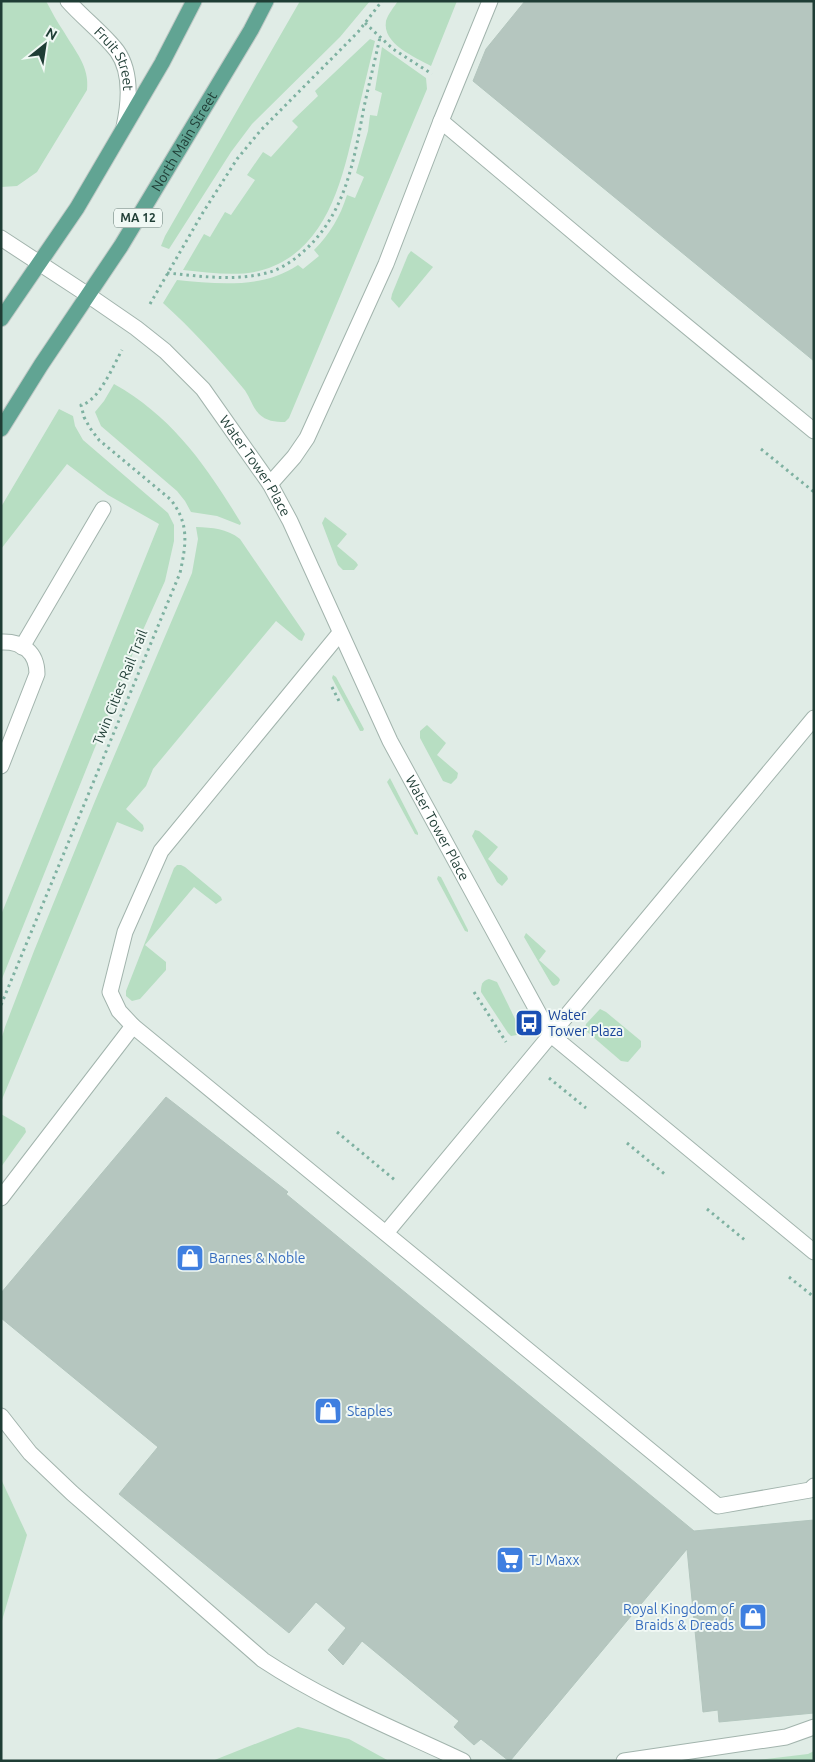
<svg xmlns="http://www.w3.org/2000/svg" width="815" height="1762" font-family="Ubuntu,sans-serif">
  <style>
    .green { fill: #b7dec2 }
    .building { fill: #b5c6bf; stroke: #b2c5bd }
    .lines { fill: none; stroke-linecap: round; stroke-linejoin: round }
    .service-casing { stroke: #a2b4ad; stroke-width: 17 }
    .minor-casing { stroke: #a2b4ad; stroke-width: 17 }
    .primary-casing { stroke: #c0c9c6; stroke-width: 17 }
    .path { stroke: #7eb1a1; stroke-width: 3; stroke-dasharray: 2.5 4; stroke-linecap: butt }
    .service { stroke: #fff; stroke-width: 15 }
    .minor { stroke: #fff; stroke-width: 15 }
    .primary { stroke: #61a493; stroke-width: 15 }
    .labels { text-anchor: middle; stroke-width: 4; stroke-linejoin: round; paint-order: stroke }
    .shield { fill: #f0f8f4; stroke: #5e756e; stroke-width: 1 }
    .shield-label { font-size: 12px; font-weight: bold; fill: #1f3d35 }
    .street-label { font-size: 14px; fill: #1f3d35; stroke: #f0f8f4 }
    .transit-label { font-size: 14px; fill: #164399; stroke: #f0f8f4; text-anchor: start }
    .shop-label { font-size: 14px; fill: #366cbe; stroke: #f0f8f4; text-anchor: start }
  </style>
  <rect width="100%" height="100%" fill="#e0ece6"/>
  <g class="green">
    <path d="M1 1H46C52 12 57 22 64 32 75 51 90 67 87 90L37 172 17 186 1 187Z"/>
    <polygon points="300,1 370,1 340,37 252,124 231,152 169,249 161,246 165,236"/>
    <path d="M398 1H457L431 66C415 57 382 44 386 21 388 14 394 7 398 1Z"/>
    <path d="M370 39 375 41C369 66 363 91 357 116 343 176 329 253 259 271 234 277 207 272 183 270L204 234 210 237 225 212 231 215 255 180 247 175 263 152 271 157 298 127 292 121 318 96 315 91Z"/>
    <path d="M382 47 426 78 427 89 289 418 285 422C275 422 266 421 259 414 252 407 250 396 243 388 218 358 192 329 163 303L177 280C217 284 263 289 298 265L303 269 319 256 314 250C330 234 340 217 347 195L355 198 364 177 356 173 368 131 370 115 377 116 382 93 375 90Z"/>
    <polygon points="411,251 433,267 399,308 391,299 392,294 408,255"/>
    <path d="M114 384C173 417 207 467 241 523L240 525 217 516 191 512 185 501 177 491 101 426 95 412 104 401Z"/>
    <polygon points="59,409 73,416 75,426 83,440 168,513 174,525 174,541 165,581 135,648 1,981 1,915 159,524 108,495 67,464 1,549 1,507"/>
    <polygon points="325,517 347,534 337,546 356,562 358,565 354,570 343,570 338,565 322,523"/>
    <path d="M196 527C213 528 226 528 240 539L305 634 302 641 299 640 276 621 153 769 146 786 126 809 143 825 144 829 142 832 117 822 1 1102V1040L5 1027 34 951 95 801 192 573 198 539Z"/>
    <polygon points="333,675 336,677 364,729 363,731 360,731 332,678"/>
    <polygon points="427,725 446,743 437,755 458,773 457,778 451,784 443,781 420,738 420,731"/>
    <polygon points="390,778 418,833 418,835 415,834 387,782"/>
    <polygon points="475,830 479,831 498,847 488,859 507,876 508,879 502,886 497,882 472,836"/>
    <polygon points="177,865 181,865 185,867 221,897 222,900 216,904 194,887 145,945 166,962 166,970 140,999 132,1001 126,996 126,991 174,868"/>
    <polygon points="438,876 441,877 468,930 468,932 465,931 437,879"/>
    <polygon points="526,933 546,951 539,960 559,978 560,980 558,984 554,986 552,985 524,937"/>
    <path d="M489 979 497 982 519 1027 517 1035 511 1036 508 1033 481 992C481 984 482 981 489 979Z"/>
    <polygon points="600,1009 606,1012 641,1041 641,1047 628,1062 621,1061 585,1030 586,1024"/>
    <polygon points="1,1114 25,1128 26,1132 1,1167"/>
    <polygon points="1,1479 27,1535 1,1624"/>
    <polygon points="298,1727 349,1739 389,1761 212,1761"/>
    <polygon points="814,1751 814,1761 749,1761 808,1754"/>
  </g>
  <g class="building">
    <polygon points="525,1 814,1 814,361 473,81 486,49"/>
    <polygon points="166,1097 288,1192 286,1194 694,1531 814,1520 814,1713 719,1722 718,1710 703,1712 687,1549 510,1761 509,1761 481,1739 474,1745 454,1727 459,1721 362,1641 343,1665 328,1650 346,1628 316,1602 289,1633 119,1494 158,1447 1,1318 1,1293"/>
  </g>
  <g class="lines">
    <defs>
      <g id="service">
        <polyline points="441,121 490,1"/>
        <path id="s1" d="M88 295 136 328 165 351 203 389 270 484 290 521 390 741 550 1034 814 1252"/>
        <polyline points="270,484 294,457 307,438 386,264 441,121 628,278 814,431"/>
        <polyline points="340,633 161,851 125,932 110,992 119,1011 133,1026 718,1506 810,1490 814,1486"/>
        <path d="M1 642C22 641 37 652 37 674L1 766"/>
        <polyline points="22,647 103,509"/>
        <polyline points="1,1198 133,1026"/>
        <polyline points="386,1233 814,718"/>
        <path d="M1 1416 30 1453 72 1493 263 1660C325 1701 395 1729 463 1761"/>
        <polyline points="624,1761 786,1737 814,1727"/>
      </g>
      <g id="minor">
        <path id="s2" d="M68 1C83 18 103 33 117 51 132 72 129 104 124 127"/>
        <polyline points="1,238 88,295"/>
      </g>
      <g id="primary">
        <polyline points="1,319 77,208 162,63 194,1"/>
        <path id="s3" d="M1 429 41 365 121 246 251 30 266 1"/>
      </g>
    </defs>
    <use href="#service" class="service-casing"/>
    <use href="#minor" class="minor-casing"/>
    <use href="#primary" class="primary-casing"/>
    <g class="path">
      <polyline points="365,23 393,49 432,74"/>
      <path d="M167 273C199 276 231 281 262 274 278 271 292 262 304 251 346 213 354 160 364 107 369 84 375 60 380 37"/>
      <polyline points="150,304 202,214 237,159 261,130 358,32 382,1"/>
      <polyline points="761,449 814,492"/>
      <polyline points="332,687 340,703"/>
      <polyline points="474,992 506,1042"/>
      <path d="M1 1005 180 573C186 545 190 523 170 499L99 440 90 428 84 417 81 405C99 401 113 366 122 350"/>
      <polyline points="549,1078 586,1108"/>
      <polyline points="337,1132 396,1181"/>
      <polyline points="627,1143 667,1176"/>
      <polyline points="707,1209 746,1241"/>
      <polyline points="789,1277 814,1297"/>
    </g>
    <use href="#service" class="service"/>
    <use href="#minor" class="minor"/>
    <use href="#primary" class="primary"/>
  </g>
  <defs>
    <symbol id="bus-square" viewBox="-11 -11 22 22"><rect x="-9" y="-9" width="18" height="18" rx="4" fill="#1a4fb4" stroke="#f0f8f4"/><path d="M-5-6H5V4H4V6H2V4H-2V6H-4V4H-5ZM-3.5-4V0h7V-4ZM-3.5 1.2v1.5H-2V1.2ZM2 1.2v1.5H3.5V1.2Z" fill="#fff"/></symbol>
    <symbol id="shop-square" viewBox="-11 -11 22 22"><rect x="-9" y="-9" width="18" height="18" rx="4" fill="#3f7fe0" stroke="#f0f8f4"/><path d="M-5-2.5h2.3a2.7 3.5 0 0 1 5.4 0H5L5.5 6h-11ZM-1.5-2.5h3a1.5 2.3 0 0 0-3 0Z" fill="#fff"/></symbol>
    <symbol id="supermarket-square" viewBox="-11 -11 22 22"><rect x="-9" y="-9" width="18" height="18" rx="4" fill="#3f7fe0" stroke="#f0f8f4"/><path d="M-6-5.5h2.5l.6 2H6L4.5 2H-2.5L-4.4-4H-6ZM-1.5 3.2a1.3 1.3 0 1 0 .1 0ZM3 3.2a1.3 1.3 0 1 0 .1 0Z" fill="#fff"/></symbol>
  </defs>
  <g fill-rule="evenodd">
    <use href="#bus-square" x="513" y="1007" width="32" height="32"/>
    <use href="#shop-square" x="174" y="1242" width="32" height="32"/>
    <use href="#shop-square" x="312" y="1395" width="32" height="32"/>
    <use href="#supermarket-square" x="494" y="1544" width="32" height="32"/>
    <use href="#shop-square" x="737" y="1601" width="32" height="32"/>
  </g>
  <g class="labels">
    <rect class="shield" x="114" y="208.5" width="48" height="19" rx="4"/>
    <g class="shield-label">
      <text x="138" y="222">MA 12</text>
    </g>
    <g class="street-label">
      <text dy="5" stroke="none"><textPath href="#s2" startOffset="76">Fruit Street</textPath></text>
      <text dy="5" stroke="none"><textPath href="#s3" startOffset="341">North Main Street</textPath></text>
      <text dy="5" stroke="none"><textPath href="#s1" startOffset="242">Water Tower Place</textPath></text>
      <text transform="translate(120 687) rotate(-68)" y="5">Twin Cities Rail Trail</text>
      <text dy="5" stroke="none"><textPath href="#s1" startOffset="648">Water Tower Place</textPath></text>
    </g>
    <g class="transit-label">
      <text x="548" y="1020">Water<tspan x="548" dy="16">Tower Plaza</tspan></text>
    </g>
    <g class="shop-label">
      <text x="209" y="1263">Barnes &amp; Noble</text>
      <text x="347" y="1416">Staples</text>
      <text x="529" y="1565">TJ Maxx</text>
      <text x="734" y="1614" text-anchor="end">Royal Kingdom of<tspan x="734" dy="16">Braids &amp; Dreads</tspan></text>
    </g>
  </g>
  <rect width="815" height="1762" fill="none" stroke="#1f3d35" stroke-width="5"/>
  <g transform="translate(45 45) rotate(30)" stroke="#f0f8f4" stroke-width="4" paint-order="stroke">
  <path d="M0-4L9 19L0 12L-9 19Z" fill="#1f3d35"/>
  <text y="-8" font-size="14" font-weight="bold" text-anchor="middle" fill="#1f3d35">N</text>
  </g>
</svg>
